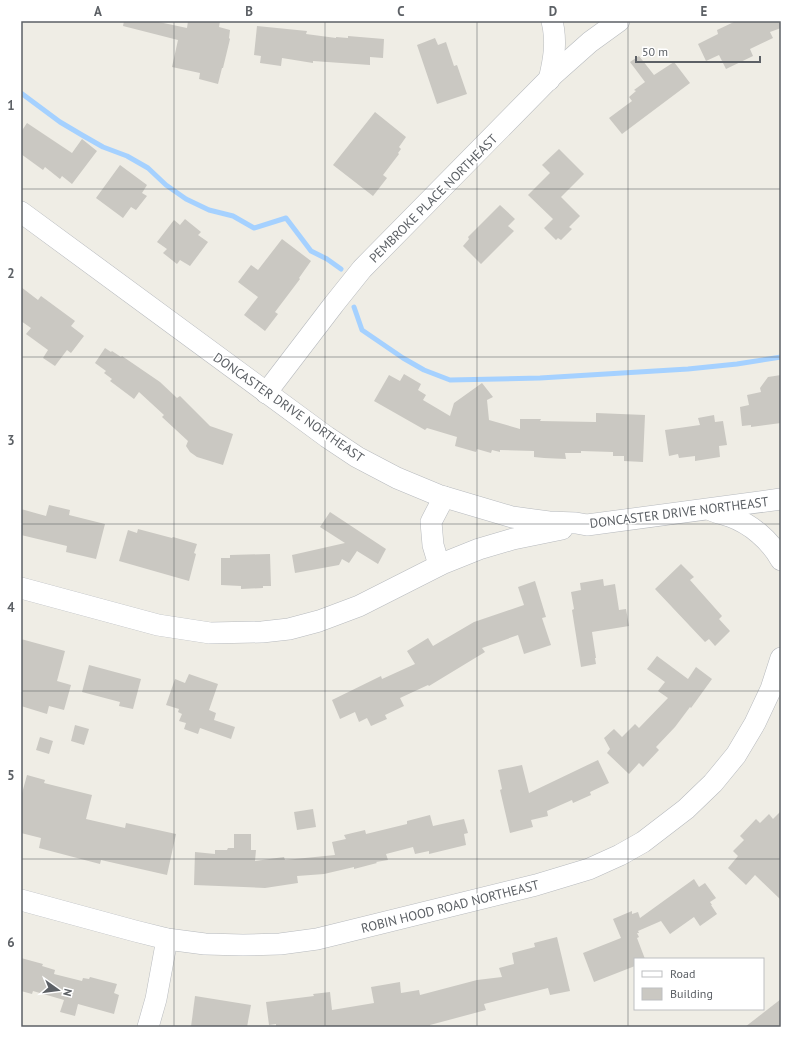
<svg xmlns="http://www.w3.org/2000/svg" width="802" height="1048" font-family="'PT Sans',sans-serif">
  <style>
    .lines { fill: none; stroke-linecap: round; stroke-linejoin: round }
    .stream { stroke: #a5d1ff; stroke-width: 5 }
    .building { fill: #cac8c2 }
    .minor-casing { stroke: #b7babe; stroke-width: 22 }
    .minor { stroke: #fff; stroke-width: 21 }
    .grid { fill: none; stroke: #5c6065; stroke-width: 1; stroke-opacity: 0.55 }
    .labels { text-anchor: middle; stroke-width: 3; stroke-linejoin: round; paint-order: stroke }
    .street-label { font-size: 13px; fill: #5c6065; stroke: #fff }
    .neatline { fill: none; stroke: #5c6065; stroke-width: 1.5 }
    .grid-label { font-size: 13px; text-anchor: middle; font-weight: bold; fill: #5c6065 }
  </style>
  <rect width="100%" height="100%" fill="#efede5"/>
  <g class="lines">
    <g class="stream">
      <polyline points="21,93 60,122 82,135 103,147 127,156 148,168 166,185 186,199 209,210 233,216 254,228 286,218 311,251 327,259 341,269"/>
      <polyline points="354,307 362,330 403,358 424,370 450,380 540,378 688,369 737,364 781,357"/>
    </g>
  </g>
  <g class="building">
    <polygon points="124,21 154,21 187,28 188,21 220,21 219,27 230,30 229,38 230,39 223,68 222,68 218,84 199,79 200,73 172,67 178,40 123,26"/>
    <polygon points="736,21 781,21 781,28 770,32 773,38 750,49 753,56 726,69 719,55 706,61 698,44 718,34 717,30"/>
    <polygon points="257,26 307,31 306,34 336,38 336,37 348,38 348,36 384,39 383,58 370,57 370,65 313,61 313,63 282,58 281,66 260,63 261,56 254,55"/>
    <polygon points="435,38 438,45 446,42 454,66 457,65 467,94 437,104 417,45"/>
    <polygon points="639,56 654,75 674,62 690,83 622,134 609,118 632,101 629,97 636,91 634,90 645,82 630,62"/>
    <polygon points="375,112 406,137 399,147 401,149 398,153 399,154 383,175 387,178 373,196 333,165"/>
    <polygon points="27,123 72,153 82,139 97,151 72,184 62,176 60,179 45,167 43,170 21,154 21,132"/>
    <polygon points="559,149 584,174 561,197 580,216 569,227 572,229 561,240 558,238 556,240 544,228 553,219 528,195 550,173 542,165"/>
    <polygon points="120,165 147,185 142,193 147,196 136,210 131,207 123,218 96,198"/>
    <polygon points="500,205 515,219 508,226 514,231 481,264 463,246 469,239 468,237"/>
    <polygon points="185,219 201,232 198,235 208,242 190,266 180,260 177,264 163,253 167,249 157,242 174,220 180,225"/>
    <polygon points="282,239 311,261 299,278 300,279 275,312 278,314 265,331 244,315 258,297 238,282 251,265 258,270"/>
    <polygon points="21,287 38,300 41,296 75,321 71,326 84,336 71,353 67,350 55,366 43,358 48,350 26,334 31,328 21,321"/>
    <polygon points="105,348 111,352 112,351 121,357 122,356 160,382 177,398 180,396 210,426 233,434 223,465 197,457 190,452 186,446 188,441 162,417 164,415 139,392 134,399 110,381 112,379 104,373 106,371 95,363"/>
    <polygon points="404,374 421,384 418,390 426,395 423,400 450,416 454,403 482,383 493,397 487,400 489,420 520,429 520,419 541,419 540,421 596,422 596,413 645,415 643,462 624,461 624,456 613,456 613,452 581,451 581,453 565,453 566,459 544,458 534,457 534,451 500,450 500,452 492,450 491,453 477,449 476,452 455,446 457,437 427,428 425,430 374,401 389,375 400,381"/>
    <polygon points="781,375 781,423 751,427 751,425 742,426 740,407 749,405 747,395 761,392 760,388 768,377"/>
    <polygon points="714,415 715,422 723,421 727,445 719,446 720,457 695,461 695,456 679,458 678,454 669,456 665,430 700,425 698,418"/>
    <polygon points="49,505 70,510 69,515 105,524 96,559 66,552 67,546 21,535 21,509 46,516"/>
    <polygon points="330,512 386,549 378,564 357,551 349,563 342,559 339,565 295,573 292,555 345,543 320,527"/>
    <polygon points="138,529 172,538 173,537 197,544 194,553 196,554 189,581 119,561 128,530 137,533"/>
    <polygon points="270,554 271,586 263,586 263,588 241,589 241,586 221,585 221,558 230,558 230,555"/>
    <polygon points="681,564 694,577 690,580 722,616 719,619 730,631 715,646 709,639 705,642 655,589"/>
    <polygon points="603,579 604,586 615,584 619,610 626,609 629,626 592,632 596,658 595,658 596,664 581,667 572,610 574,609 571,592 581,590 580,583"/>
    <polygon points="535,581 546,617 542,618 551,645 524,654 518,635 482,648 485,652 429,686 428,685 400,698 404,706 385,715 387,719 371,726 367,718 359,722 355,712 340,719 332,700 381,676 382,679 415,664 407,651 428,638 433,646 474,622 524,605 518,587"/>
    <polygon points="21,639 65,651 57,681 71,685 64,710 49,706 47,714 21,706"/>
    <polygon points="657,656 688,679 696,667 712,679 691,708 690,707 675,727 656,747 659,750 643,767 639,763 629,774 607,753 610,749 604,738 614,729 622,737 635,724 639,728 668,698 658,691 665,682 647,669"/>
    <polygon points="89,665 141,679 133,709 119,706 120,702 82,692"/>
    <polygon points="189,674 218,684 209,710 216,713 214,720 235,727 231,739 200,728 198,734 184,729 186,723 179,721 182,714 178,712 179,709 166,705 175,679 185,683"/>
    <polygon points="75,725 89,729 84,745 71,741"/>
    <polygon points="40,737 53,741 49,754 36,750"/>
    <polygon points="598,760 609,783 590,792 591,795 573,803 572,800 547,811 548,816 531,820 533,827 510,833 500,790 502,789 498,770 522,765 529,793"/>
    <polygon points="27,775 45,780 44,783 92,795 86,819 125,828 126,823 176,834 167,875 101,860 100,864 39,848 41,838 21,833 21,797"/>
    <polygon points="313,809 316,827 297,830 294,812"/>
    <polygon points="781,811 781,900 755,875 746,885 728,868 738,856 733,851 744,840 740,836 756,819 760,823 769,814 773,819"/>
    <polygon points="430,815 433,826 464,819 468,833 464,834 466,845 429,854 429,851 415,854 413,847 386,854 388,860 376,862 377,863 354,869 354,867 324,874 297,876 298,883 265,888 194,885 195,852 215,854 215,850 227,850 228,848 234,848 234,834 251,834 251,850 256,850 255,861 284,857 285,860 335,855 332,842 346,839 344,835 365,830 366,834 407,824 407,821"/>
    <polygon points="694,879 699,887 705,883 716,898 710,902 712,905 711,905 717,914 700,926 694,917 670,934 661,921 638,931 639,933 637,933 639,937 637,938 645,959 635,959 635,966 594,982 583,953 621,938 613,919 632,911 632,914 638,912 640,918"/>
    <polygon points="557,937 570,991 550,995 548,988 484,1004 486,1010 430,1025 430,1027 276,1027 276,1024 269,1025 266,1002 314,996 313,994 330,992 332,1010 374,1003 371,987 400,982 401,993 419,990 420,995 477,980 502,977 499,968 514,964 512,953 535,947 534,943"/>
    <polygon points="21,958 43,964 42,966 55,970 54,974 82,981 83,978 89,979 90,977 117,984 114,993 119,995 114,1014 78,1004 75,1016 60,1012 64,1000 33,991 32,994 21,991"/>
    <polygon points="195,996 251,1005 247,1027 191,1027"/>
    <polygon points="781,999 781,1027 745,1027"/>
  </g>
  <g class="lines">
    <defs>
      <g id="minor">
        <path d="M549 80C554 59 557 42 552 21"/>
        <polyline points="21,212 327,437 357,457 397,478 438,495 512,517 549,522 576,523 587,525 781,499"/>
        <polyline points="266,393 334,304 362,269 554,74 590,42 619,21"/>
        <path d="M711 510C717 513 723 514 729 516 751 524 770 540 781 560"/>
        <polyline points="439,565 433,545 431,522 444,497"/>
        <polyline points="21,588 158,625 210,633 262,632 289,629 319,621 359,606 444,563 479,549 513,539 562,529"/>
        <polyline points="21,900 135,931 167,939 205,944 243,945 280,944 317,939 536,885 589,869 620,855 643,842 686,809 713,783 736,755 755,723 771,689 781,658"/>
        <polyline points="148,1027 156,999 167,939"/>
      </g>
    </defs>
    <use href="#minor" class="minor-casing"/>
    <use href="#minor" class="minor"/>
  </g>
  <path class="grid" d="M174 21V1027M325 21V1027M477 21V1027M628 21V1027M21 189H781M21 357H781M21 524H781M21 691H781M21 859H781"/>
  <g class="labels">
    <g class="street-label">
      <text transform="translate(433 198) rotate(-45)" y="5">PEMBROKE PLACE NORTHEAST</text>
      <text transform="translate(289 407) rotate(35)" y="5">DONCASTER DRIVE NORTHEAST</text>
      <text transform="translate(679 512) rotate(-7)" y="5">DONCASTER DRIVE NORTHEAST</text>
      <text transform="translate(450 906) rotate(-14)" y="5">ROBIN HOOD ROAD NORTHEAST</text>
    </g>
  </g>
  <rect width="802" height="1048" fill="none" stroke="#ffffff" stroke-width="44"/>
  <rect x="634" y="958" width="130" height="52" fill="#ffffff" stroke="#bebfc1"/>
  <rect x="642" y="971" width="20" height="6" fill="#ffffff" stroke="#bebfc1"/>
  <text x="670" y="978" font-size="12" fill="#5c6065">Road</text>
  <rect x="642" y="988" width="20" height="12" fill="#cac8c2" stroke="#bebfc1"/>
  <text x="670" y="998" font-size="12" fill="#5c6065">Building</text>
  <g transform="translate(58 990) rotate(104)" stroke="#ffffff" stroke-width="3" paint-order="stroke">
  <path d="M0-3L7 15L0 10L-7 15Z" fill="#5c6065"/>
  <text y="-6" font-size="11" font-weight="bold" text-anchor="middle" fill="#5c6065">N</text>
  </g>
  <path d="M636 56v6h124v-6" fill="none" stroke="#5c6065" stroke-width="2"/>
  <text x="642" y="56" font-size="12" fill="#5c6065" stroke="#ffffff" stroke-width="3" paint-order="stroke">50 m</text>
  <rect x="22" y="22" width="758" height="1004" class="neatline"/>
  <g class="grid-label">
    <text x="98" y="16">A</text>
    <text x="249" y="16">B</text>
    <text x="401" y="16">C</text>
    <text x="553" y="16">D</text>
    <text x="704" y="16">E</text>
    <text x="11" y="110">1</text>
    <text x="11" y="278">2</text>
    <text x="11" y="445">3</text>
    <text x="11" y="612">4</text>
    <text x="11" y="780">5</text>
    <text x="11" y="947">6</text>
  </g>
</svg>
